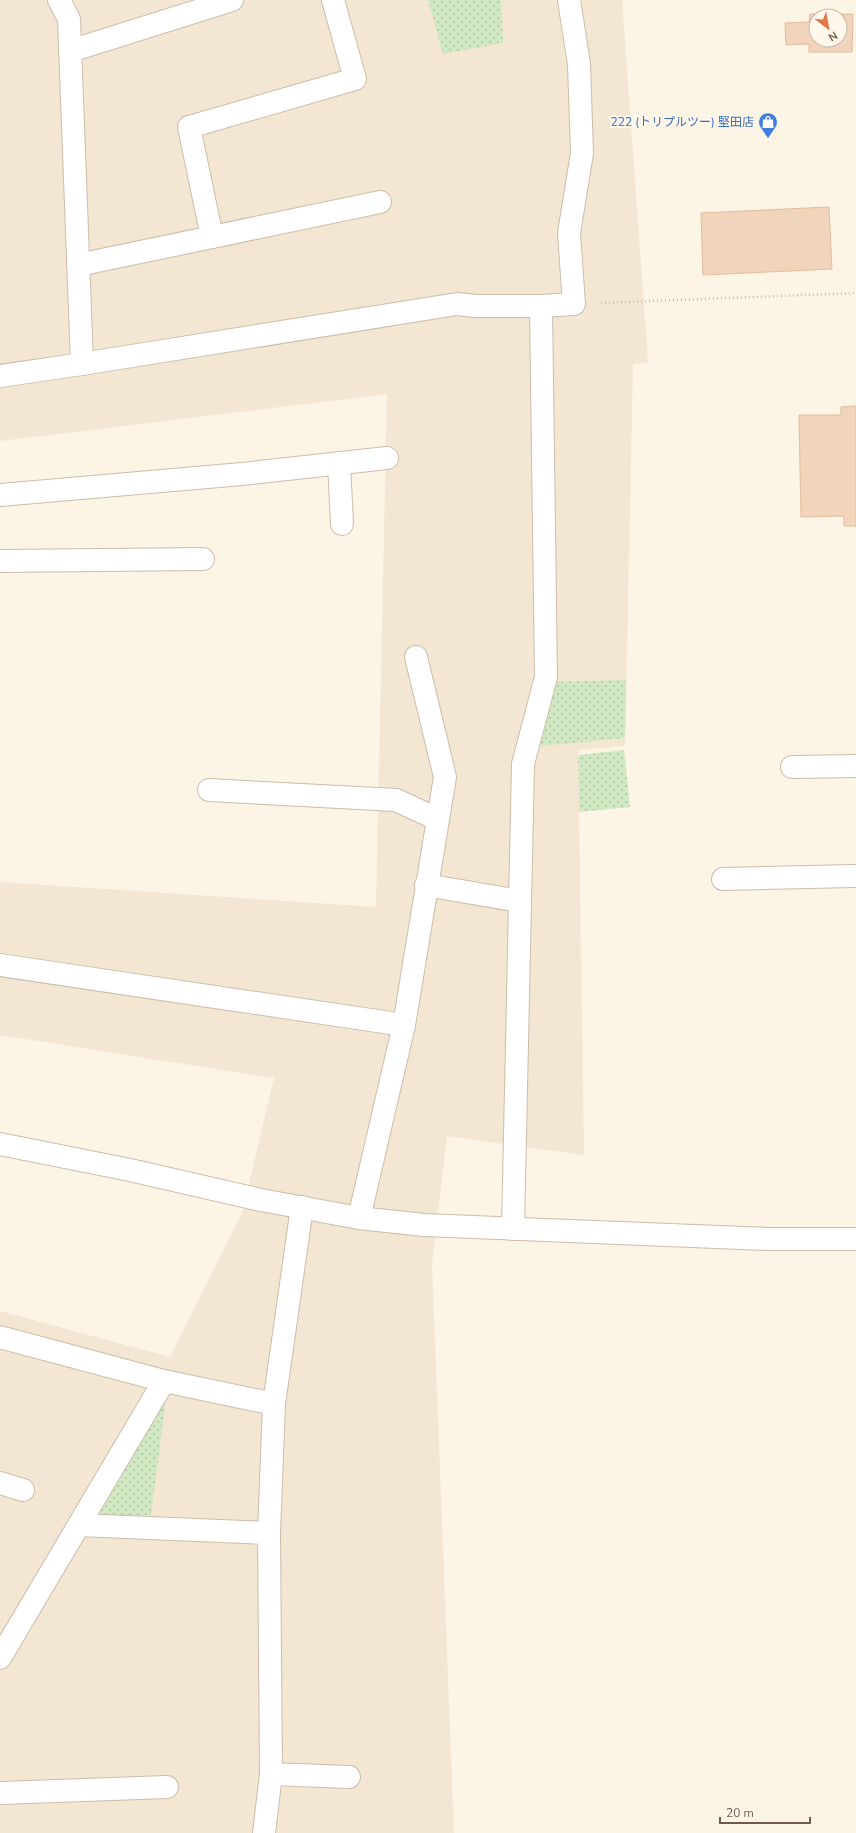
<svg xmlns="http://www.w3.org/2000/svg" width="856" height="1833" font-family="'Nunito Sans','Noto Sans JP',sans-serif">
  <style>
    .residential { fill: #f3e6d3 }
    .grass { fill: url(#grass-dots) }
    .building { fill: #f0d4bc; stroke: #e2bc9d; fill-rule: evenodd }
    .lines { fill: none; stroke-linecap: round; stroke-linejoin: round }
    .street-casing { stroke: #cdbcab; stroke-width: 24 }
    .path { stroke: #d5b8a0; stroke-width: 2.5; stroke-dasharray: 1 3; stroke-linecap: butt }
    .street { stroke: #fff; stroke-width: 22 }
    .labels { text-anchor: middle; stroke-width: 4; stroke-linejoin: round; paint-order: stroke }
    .shop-label { font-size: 12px; fill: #366cbe; stroke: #fff8ea; text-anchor: end }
  </style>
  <defs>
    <pattern id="grass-dots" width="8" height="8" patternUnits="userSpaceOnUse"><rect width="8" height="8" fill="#d0e9c3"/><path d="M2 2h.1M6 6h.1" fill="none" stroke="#adc0a0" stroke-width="1.8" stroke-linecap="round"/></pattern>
  </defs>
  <rect width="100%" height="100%" fill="#fcf4e4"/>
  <polygon class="residential" points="0,0 622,0 648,362 633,364 625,746 578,750 584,1155 447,1136 432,1263 454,1833 0,1833 0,1311 170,1357 242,1213 274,1078 0,1035 0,882 376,907 387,394 0,441"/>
  <g class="grass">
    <polygon points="428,0 501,0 503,43 443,54"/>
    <polygon points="626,680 625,738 540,746 545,682"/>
    <polygon points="624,750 630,807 579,812 578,755"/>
    <polygon points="167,1391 151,1515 96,1516"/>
  </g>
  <g class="building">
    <path d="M810 14H853L852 52H809V44L786 45 785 23 809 22ZM816 16H840V40H816Z"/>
    <polygon points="829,207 832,269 703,275 701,213"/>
    <polygon points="856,406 856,526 844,526 844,516 801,517 799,415 841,415 841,407"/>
  </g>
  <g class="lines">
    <defs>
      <g id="street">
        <polyline points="59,0 69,19 82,364"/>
        <polyline points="70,51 232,0"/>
        <polyline points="212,237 189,127 355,79 333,0"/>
        <polyline points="78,265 380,202"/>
        <polyline points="541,306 574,304 569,233 582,153 579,64 569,0"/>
        <polyline points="0,376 82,364 457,304 476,306 541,306 546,677 523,764 513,1229"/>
        <polyline points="339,463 342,524"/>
        <polyline points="0,495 242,474 387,458"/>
        <polyline points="0,561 203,559"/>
        <polyline points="792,767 856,766"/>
        <polyline points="209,790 396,800 437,819"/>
        <polyline points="723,879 856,876"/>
        <polyline points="426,885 519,901"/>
        <polyline points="0,965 404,1025"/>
        <polyline points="0,1144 130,1170 261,1200 359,1218 424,1225 767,1239 856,1239"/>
        <polyline points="359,1218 404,1025 445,777 416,657"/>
        <polyline points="0,1337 164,1381 274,1404"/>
        <polyline points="0,1483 23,1490"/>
        <polyline points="79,1525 269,1533"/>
        <polyline points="0,1658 164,1381"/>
        <polyline points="271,1774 349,1777"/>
        <polyline points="1,1793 167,1787"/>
        <polyline points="264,1833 271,1774 269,1533 274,1404 302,1207"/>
      </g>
    </defs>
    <use href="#street" class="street-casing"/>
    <polyline class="path" points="601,303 856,293"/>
    <use href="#street" class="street"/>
  </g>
  <defs>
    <symbol id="shop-pin" viewBox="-11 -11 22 30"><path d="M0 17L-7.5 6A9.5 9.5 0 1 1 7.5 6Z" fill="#3f7fe0" stroke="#fff8ea"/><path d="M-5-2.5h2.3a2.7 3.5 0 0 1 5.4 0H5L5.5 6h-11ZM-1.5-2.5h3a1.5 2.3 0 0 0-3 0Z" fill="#fff"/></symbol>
  </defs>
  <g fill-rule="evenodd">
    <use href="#shop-pin" x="757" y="111" width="22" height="30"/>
  </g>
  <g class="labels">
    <g class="shop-label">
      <text x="754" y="126">222 (トリプルツー) 堅田店</text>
    </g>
  </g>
  <g transform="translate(828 28) rotate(149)"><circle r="19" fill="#fff8ea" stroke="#c7b9aa"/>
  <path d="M0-3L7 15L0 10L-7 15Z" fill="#e3774c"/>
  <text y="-6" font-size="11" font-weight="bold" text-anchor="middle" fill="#735b4a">N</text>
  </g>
  <path d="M720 1817v6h90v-6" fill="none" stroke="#735b4a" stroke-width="2"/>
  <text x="726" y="1817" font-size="12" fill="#735b4a" stroke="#fff8ea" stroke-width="3" paint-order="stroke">20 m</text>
</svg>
